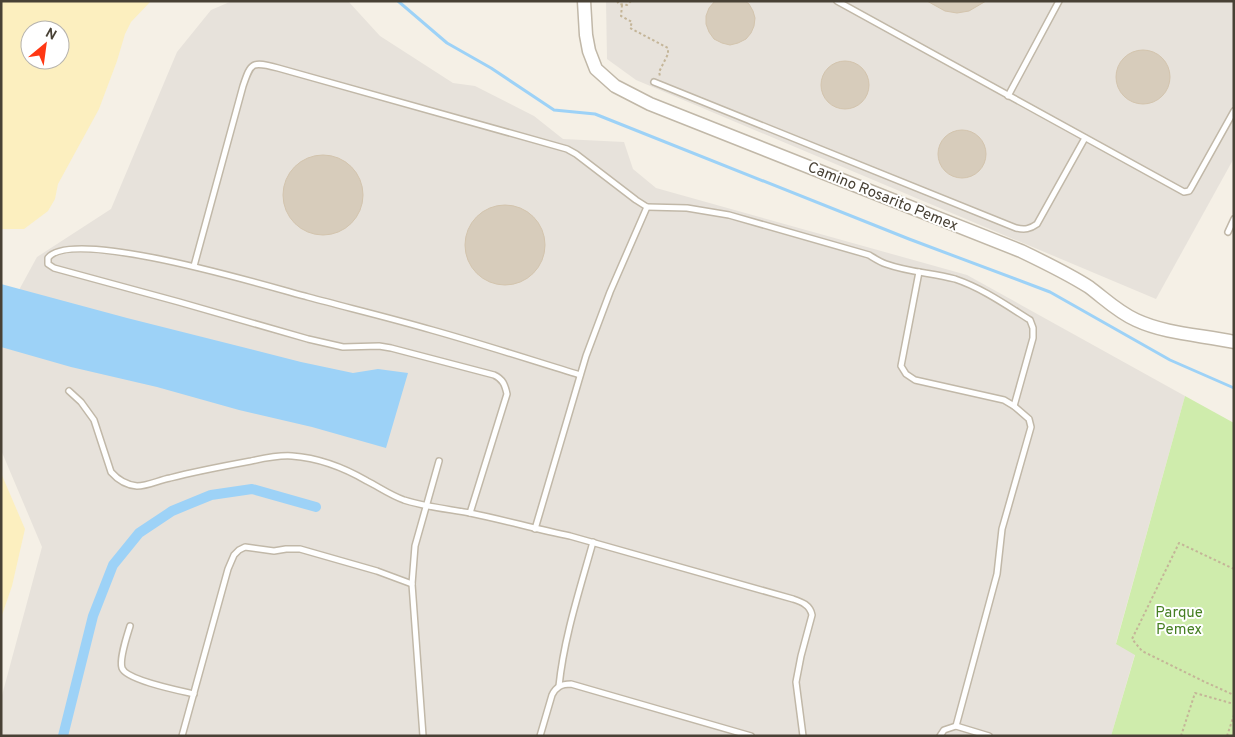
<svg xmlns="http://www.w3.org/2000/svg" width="1235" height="737" font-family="Overpass,sans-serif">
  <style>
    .industrial { fill: #e7e2db }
    .green { fill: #cfecac }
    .sand { fill: #fcefbf; fill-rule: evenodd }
    .water { fill: #9dd2f7 }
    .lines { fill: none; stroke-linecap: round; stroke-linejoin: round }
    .stream { stroke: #9dd2f7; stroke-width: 3 }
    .canal { stroke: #9dd2f7; stroke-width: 10 }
    .building { fill: #d7ccbb; stroke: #d3c4ad }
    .service-casing { stroke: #c1b8a8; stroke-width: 8 }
    .tertiary-casing { stroke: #c1b8a8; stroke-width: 15 }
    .path { stroke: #c4b598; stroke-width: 2; stroke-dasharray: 2.5 2.5; stroke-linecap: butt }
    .service { stroke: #fff; stroke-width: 5 }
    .tertiary { stroke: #fff; stroke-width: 12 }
    .labels { text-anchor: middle; stroke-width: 4; stroke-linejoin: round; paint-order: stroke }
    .street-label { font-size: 15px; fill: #484135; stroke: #fff }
    .park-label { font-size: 15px; fill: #467f23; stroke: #fff }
  </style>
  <rect width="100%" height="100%" fill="#f5f0e6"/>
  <g class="industrial">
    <polygon points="232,1 348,1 380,36 453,83 475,86 534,116 563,139 624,142 633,169 656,188 967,275 1185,396 1116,643 1135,654 1111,736 1,736 1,699 42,547 1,450 1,323 37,257 111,209 177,52 211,10"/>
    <polygon points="606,1 1234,1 1234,158 1156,299 636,80 607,59"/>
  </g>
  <polygon class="green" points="1185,396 1234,423 1234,736 1111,736 1135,655 1116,644"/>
  <g class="sand">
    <path d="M1 1H151L131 22 125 34 117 61 99 109 58 184 55 199 48 211 24 229H1ZM30 30H60V60H30Z"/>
    <polygon points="1,473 25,529 12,586 1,618"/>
  </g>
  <polygon class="water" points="1,284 127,318 301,362 353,373 378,369 408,373 386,448 312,427 239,410 157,387 71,367 1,347"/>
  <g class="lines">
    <polyline class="stream" points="398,1 447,43 491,68 554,110 595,114 909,239 1050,292 1170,360 1234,388"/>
    <polyline class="canal" points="63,736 93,616 113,565 139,533 172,511 211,495 252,489 316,507"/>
  </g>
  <g class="building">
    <polygon points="715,1 745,1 749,4 753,11 755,18 754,26 751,33 746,39 738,43 730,45 722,43 714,39 709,32 706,24 706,16 709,8"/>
    <polygon points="927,1 986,1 969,11 957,13 945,11"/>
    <circle cx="1143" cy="77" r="27"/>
    <circle cx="845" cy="85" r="24"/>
    <circle cx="962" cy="154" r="24"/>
    <circle cx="323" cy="195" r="40"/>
    <circle cx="505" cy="245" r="40"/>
  </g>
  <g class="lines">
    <defs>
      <g id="service">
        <polyline points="837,1 1184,192 1189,191 1191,188 1234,111"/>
        <path d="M654 82 1016 228C1025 230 1030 229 1037 224L1085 138"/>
        <polyline points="1008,96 1059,1"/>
        <path d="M647 207 687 208 729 215 869 255C874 258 880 262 886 264 908 272 932 273 955 279 982 288 1006 305 1030 320L1033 328V338L1014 406"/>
        <polyline points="1228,232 1234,219"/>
        <path d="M194 266 243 86C251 62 252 61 278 68L567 149 576 154 636 200 647 207 610 292 586 356 535 529"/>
        <polyline points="919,272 901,366 906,374 915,380 1004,400 1014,406 1029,419 1031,427 1002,529 997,574 956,726 989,736"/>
        <path d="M69 391 81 402 94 420 111 472C118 480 126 485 137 486 148 486 159 480 170 478 197 471 224 466 251 461 265 458 278 455 292 456 320 458 343 467 367 481 379 487 390 495 404 500 426 507 448 509 470 513 504 520 536 529 570 536L793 599C802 602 810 605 812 615L801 656 796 682 803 736"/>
        <path d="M470 513 507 394C505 385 503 379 494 375L391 348 379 346 343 347 308 339 179 302 54 268 48 264V258C71 226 270 287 308 297 349 308 391 318 432 330 482 344 531 360 580 375"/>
        <path d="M130 626C127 636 119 659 122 668 126 680 181 691 194 694"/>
        <path d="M559 686C564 637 580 589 593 542"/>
        <polyline points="182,736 228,569 234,555 239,550 245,547 274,551 286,549 300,549 377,571 412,584"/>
        <polyline points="423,736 412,584 415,546 439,461"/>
        <path d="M540 736 552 695C556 687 561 684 571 684L751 736"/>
        <polyline points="940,736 944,730 956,726"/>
      </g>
      <path id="tertiary" d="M584 1 586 35 589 51 596 69 615 86 650 104 1021 251C1044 262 1067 273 1089 287 1105 299 1118 312 1136 320 1166 334 1202 335 1234 342"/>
    </defs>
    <use href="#service" class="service-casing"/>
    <use href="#tertiary" class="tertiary-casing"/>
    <g class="path">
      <polyline points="617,1 619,4 627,5 631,1"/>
      <polyline points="622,5 621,16 632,22 630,28 668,48 668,54 659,72 660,76"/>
      <polyline points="1234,569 1179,543 1132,639 1142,651 1205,682 1234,695"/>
      <polyline points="1181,736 1195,693 1234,704"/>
      <polyline points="1227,736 1234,715"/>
    </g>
    <use href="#service" class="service"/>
    <use href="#tertiary" class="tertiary"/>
  </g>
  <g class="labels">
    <g class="street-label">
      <text transform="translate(883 196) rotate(22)" y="5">Camino Rosarito Pemex</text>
    </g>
    <g class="park-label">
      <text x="1179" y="617">Parque<tspan x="1179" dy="17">Pemex</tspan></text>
    </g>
  </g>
  <rect width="1235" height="737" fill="none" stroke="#484135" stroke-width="5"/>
  <g transform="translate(45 45) rotate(29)"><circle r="24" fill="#ffffff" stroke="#b6b3ae"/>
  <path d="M0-4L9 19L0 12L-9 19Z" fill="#ff3713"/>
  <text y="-8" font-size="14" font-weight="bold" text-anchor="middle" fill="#484135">N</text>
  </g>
</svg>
